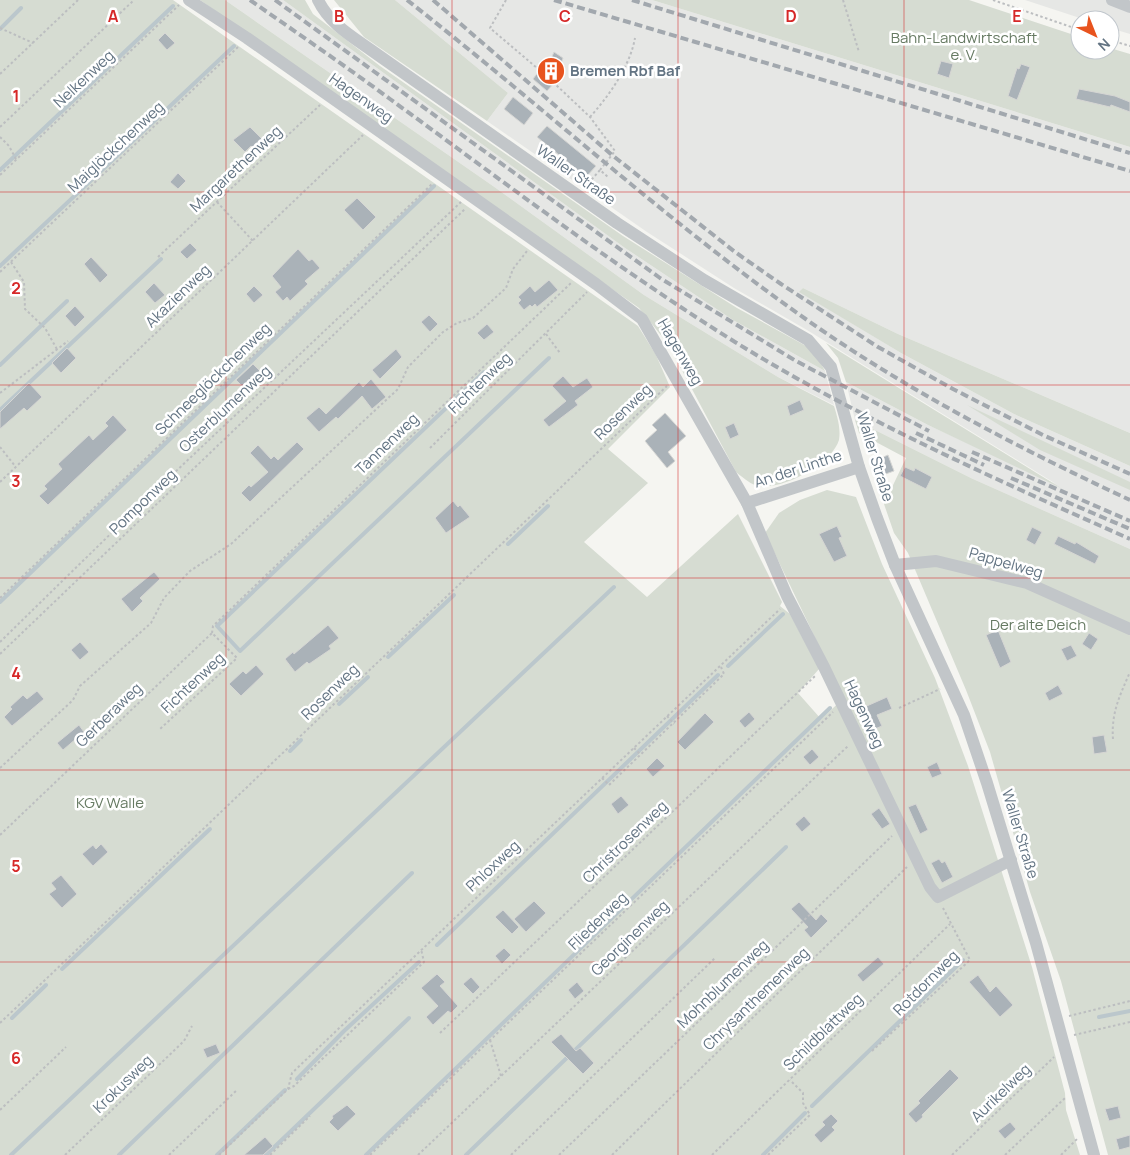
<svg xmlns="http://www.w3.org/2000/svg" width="1130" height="1155" font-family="Manrope,sans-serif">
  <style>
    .built { fill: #e6e7e5 }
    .green { fill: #d6dcd2 }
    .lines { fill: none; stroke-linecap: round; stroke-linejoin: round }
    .stream { stroke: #bbc7cc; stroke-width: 4 }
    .building { fill: #aab2b8; stroke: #d6d6d4 }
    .path { stroke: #bcbec0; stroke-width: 2; stroke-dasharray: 2.5 2.5; stroke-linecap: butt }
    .minor { stroke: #c2c6c9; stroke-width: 12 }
    .rail { stroke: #a2a8ae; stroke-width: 4; stroke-dasharray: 8 4; stroke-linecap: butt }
    .grid { fill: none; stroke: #d62828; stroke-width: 1; stroke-opacity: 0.55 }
    .labels { text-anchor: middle; stroke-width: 5; stroke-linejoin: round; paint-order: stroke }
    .park-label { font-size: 15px; fill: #667a62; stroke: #fff }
    .poi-label { font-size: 15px; font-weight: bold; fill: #637483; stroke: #fff; text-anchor: start }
    .street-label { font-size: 15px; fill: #637483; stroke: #fff }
    .grid-label { font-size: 16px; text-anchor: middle; font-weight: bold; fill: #d62828; stroke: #fff; stroke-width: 5; stroke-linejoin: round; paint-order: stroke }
  </style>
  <rect width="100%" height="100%" fill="#f5f5f1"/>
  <g class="built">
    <polygon points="225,0 283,0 625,248 733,320 825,371 834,405 778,377 644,295 493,186"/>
    <polygon points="395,0 652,0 1130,147 1130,433 898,334 803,288 800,292 901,353 1014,414 1130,466 1130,549 973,479 855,420 846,382 928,425 1056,484 807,330 734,288 647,232 487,121 508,93"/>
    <polygon points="1025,0 1130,0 1130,34 1110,28 1110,20 1086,20"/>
  </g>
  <g class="green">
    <polygon points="0,0 173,0 638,326 656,355 670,387 608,449 648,483 584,542 647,597 738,514 782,602 780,606 790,614 819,669 798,693 821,719 844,698 765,533 779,513 800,500 827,490 856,497 882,564 935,678 968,766 1032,967 1065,1093 1066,1110 1080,1155 0,1155"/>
    <path d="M200 0H225L493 186 644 295 778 377 834 406C837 416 841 428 839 440 832 464 779 493 755 485 749 483 741 476 736 472L668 344 639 308Z"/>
    <polygon points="283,0 305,0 313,14 380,66 623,236 737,308 806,346 819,360 825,371 733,320 625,248"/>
    <polygon points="334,0 395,0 508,93 487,121 364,37"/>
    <polygon points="652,0 969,0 1080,37 1080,50 1110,50 1110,48 1130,54 1130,147"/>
    <polygon points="803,288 898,334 1130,433 1130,466 1014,414 901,353 799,292"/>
    <polygon points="826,343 1061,488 928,425 846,382 838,358"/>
    <polygon points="967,405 1130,482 1130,490 1040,450"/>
    <polygon points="855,420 973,479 1130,549 1130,1155 1108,1155 1061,981 1030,892 990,752 966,690 908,553 894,533 884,504 906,458 859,433"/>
  </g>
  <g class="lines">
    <g class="stream">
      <polyline points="0,29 21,8"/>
      <polyline points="0,170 173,6"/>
      <polyline points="0,266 234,46"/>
      <polyline points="0,365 67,301"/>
      <polyline points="484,372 217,626 240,651 549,358"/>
      <polyline points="0,410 161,259"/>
      <polyline points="508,544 548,506"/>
      <polyline points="0,602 434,186"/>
      <polyline points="388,657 454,595"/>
      <polyline points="728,666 783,614"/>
      <polyline points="339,704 368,677"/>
      <polyline points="290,751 301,740"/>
      <polyline points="437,945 718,675"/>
      <polyline points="62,969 210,829"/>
      <polyline points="1099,1017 1130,1011"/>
      <polyline points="12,1018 46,985"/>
      <polyline points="297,1079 344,1031 419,962"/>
      <polyline points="812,1106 963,960"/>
      <polyline points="11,1155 614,587"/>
      <polyline points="119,1155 412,873"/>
      <polyline points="217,1155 285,1090"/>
      <polyline points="266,1155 409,1018"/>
      <polyline points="366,1155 830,708"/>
      <polyline points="466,1155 786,847"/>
      <polyline points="763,1155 805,1113"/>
    </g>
  </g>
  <g class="building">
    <polygon points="165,33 175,43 167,50 158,40"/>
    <polygon points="554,52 563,58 554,83 547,91 533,79 539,71 544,75"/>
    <polygon points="941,61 953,64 949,78 937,74"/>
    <polygon points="1021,64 1030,67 1017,100 1008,96 1017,68 1019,69"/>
    <polygon points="1079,89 1115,96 1130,102 1130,112 1111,105 1110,107 1076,99"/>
    <polygon points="513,97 533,113 524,125 504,109"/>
    <polygon points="547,126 596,166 586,177 537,137"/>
    <polygon points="250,127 264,141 255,150 251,146 245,152 233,140"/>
    <polygon points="178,173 186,181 178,189 170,182"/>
    <polygon points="357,198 376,217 363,230 344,210"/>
    <polygon points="190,243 197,250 187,259 180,252"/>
    <polygon points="298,249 309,261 312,259 320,268 305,281 308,284 290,301 287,297 283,301 275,292 281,287 272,276"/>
    <polygon points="91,257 108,275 100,283 84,264"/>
    <polygon points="549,280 558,290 537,307 535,304 532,307 530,305 524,310 518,303 521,300 518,297 530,286 535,292"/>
    <polygon points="154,283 165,295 155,303 145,292"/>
    <polygon points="254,286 263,295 254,303 246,294"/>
    <polygon points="75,306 85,317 75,327 65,316"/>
    <polygon points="429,315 438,324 430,332 421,322"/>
    <polygon points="487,324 494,332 484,340 477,333"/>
    <polygon points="67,348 76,358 61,373 52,363"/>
    <polygon points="396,349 402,357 380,379 372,370"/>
    <polygon points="253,364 262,373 249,385 247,383 243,387 236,380"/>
    <polygon points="563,376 573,387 587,378 593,387 575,401 578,405 549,427 543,420 566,401 552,386"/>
    <polygon points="371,379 386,397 372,409 362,396 338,419 336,417 319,432 306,418 319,407 326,414 359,382 363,387"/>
    <polygon points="29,383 42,397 27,411 24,408 0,429 0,412"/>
    <polygon points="800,400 804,410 790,416 787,406"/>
    <polygon points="665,413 686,436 668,452 675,461 667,468 645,441 657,430 652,425"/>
    <polygon points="113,415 127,430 48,505 39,496 47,489 44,486 62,469 58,464 89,435 93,440 108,426 105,423"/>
    <polygon points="734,423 739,435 730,439 725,427"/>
    <polygon points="297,442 304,449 250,502 241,493 249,485 251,487 268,472 250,453 258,445 271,459 274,456 278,460"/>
    <polygon points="880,455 881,458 888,455 894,471 877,477 870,459"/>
    <polygon points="905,467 914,471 915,468 932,477 926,489 900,476"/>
    <polygon points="453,501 458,507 460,505 470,517 446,533 435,518"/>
    <polygon points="837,526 842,537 839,538 847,556 834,562 819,534"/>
    <polygon points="1032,527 1042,532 1035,545 1026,540"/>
    <polygon points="1058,536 1075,544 1076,542 1099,556 1095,564 1054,544"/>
    <polygon points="154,572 160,579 140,598 143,601 132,612 121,599"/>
    <polygon points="328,625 339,638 329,646 331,649 309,664 307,662 295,672 285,659 293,652 294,654"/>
    <polygon points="998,630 1011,662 1000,668 986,635"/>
    <polygon points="1089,633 1098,639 1091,650 1082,644"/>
    <polygon points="80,642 89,652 80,660 71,650"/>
    <polygon points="1071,645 1077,656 1067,661 1061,649"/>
    <polygon points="256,665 264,674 241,696 229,684 243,671 246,674"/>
    <polygon points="1058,685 1063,694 1049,701 1045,693"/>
    <polygon points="37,691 44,699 12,726 4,717 12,709 10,707 23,695 27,699"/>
    <polygon points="887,697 892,709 877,715 882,726 870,731 860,709"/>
    <polygon points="749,712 755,719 745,728 739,721"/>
    <polygon points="705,713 714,722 685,750 677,742"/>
    <polygon points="79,725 84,732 63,750 57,743"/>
    <polygon points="1104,735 1107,752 1094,754 1092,737"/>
    <polygon points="812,749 819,757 810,765 803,757"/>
    <polygon points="657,758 665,766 653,777 646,769"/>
    <polygon points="937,762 942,774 932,778 927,767"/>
    <polygon points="621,796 629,805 618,814 611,804"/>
    <polygon points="916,804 928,830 920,834 908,807"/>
    <polygon points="879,808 890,824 882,829 871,814"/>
    <polygon points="804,816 811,824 802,832 795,824"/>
    <polygon points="101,844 108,852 93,866 82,854 93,845 96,849"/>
    <polygon points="939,859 942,863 945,861 953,877 942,883 931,863"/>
    <polygon points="61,875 77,894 62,908 49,894 56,889 51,883"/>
    <polygon points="534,901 546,913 526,932 514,919"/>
    <polygon points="799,902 816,920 821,914 828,921 811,938 804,930 808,927 791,909"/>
    <polygon points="503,910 519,927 512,934 495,917"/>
    <polygon points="504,948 511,955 502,964 495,956"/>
    <polygon points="878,957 884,964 863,982 857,975"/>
    <polygon points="437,974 445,982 440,986 458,1006 451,1013 448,1011 433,1025 426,1017 438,1006 421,988"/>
    <polygon points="978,975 990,992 996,986 1013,1005 1000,1017 969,982"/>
    <polygon points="471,977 480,987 473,994 463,984"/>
    <polygon points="577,982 584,991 575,999 568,990"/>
    <polygon points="561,1034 576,1051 580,1048 594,1063 583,1074 551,1042"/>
    <polygon points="216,1044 220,1053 207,1058 203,1049"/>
    <polygon points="950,1069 959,1078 922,1115 923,1117 916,1123 908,1114 920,1103 918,1101"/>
    <polygon points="347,1105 356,1114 338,1131 329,1122 333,1118 332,1116"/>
    <polygon points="1118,1106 1121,1118 1109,1121 1105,1109"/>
    <polygon points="831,1114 838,1121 832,1127 835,1130 821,1143 814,1135 825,1125 822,1122"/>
    <polygon points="1010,1122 1016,1129 1005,1139 998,1131"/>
    <polygon points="1130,1135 1130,1147 1119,1150 1116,1139"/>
    <polygon points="265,1137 273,1146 263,1155 244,1155"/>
  </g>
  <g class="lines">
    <g class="path">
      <polyline points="506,0 490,28 544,74"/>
      <polyline points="843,0 859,52"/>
      <polyline points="993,0 1080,30"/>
      <polyline points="0,28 33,43"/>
      <polyline points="1110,40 1130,46"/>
      <polyline points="0,74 78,0"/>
      <polyline points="553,82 590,117 615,151 600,170"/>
      <path d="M590 117C609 96 630 66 635 38"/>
      <polyline points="0,127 134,0"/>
      <polyline points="0,137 9,146 16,159"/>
      <polyline points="0,175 179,5"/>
      <polyline points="585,187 600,170 609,178"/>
      <polyline points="217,202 253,241"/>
      <polyline points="158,257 320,105"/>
      <polyline points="11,262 24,282 25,309 45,328 58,351"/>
      <polyline points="0,272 238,47"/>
      <polyline points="546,334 560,353"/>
      <polyline points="0,393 68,341"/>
      <polyline points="0,447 15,466"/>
      <polyline points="430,448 587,292"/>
      <polyline points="0,482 363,135"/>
      <polyline points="0,598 433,183"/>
      <polyline points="212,633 213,626 571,283"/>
      <polyline points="0,642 137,508 461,202"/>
      <polyline points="0,654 466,208"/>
      <polyline points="899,708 940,689"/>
      <polyline points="667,716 674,724"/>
      <path d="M1113 739C1111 713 1120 695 1130 672"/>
      <polyline points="634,748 641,755"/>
      <polyline points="0,768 73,700 80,686 151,623 164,598 190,571 231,544 398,389 408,367 443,332 457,323 473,318 506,288 513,269 527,251"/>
      <polyline points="602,778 609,785 724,674 721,667"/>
      <polyline points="0,835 212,633 237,658 160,729"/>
      <polyline points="1069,1016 1130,1001"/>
      <polyline points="0,1023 667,386"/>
      <polyline points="440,1033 815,676"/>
      <polyline points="1074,1035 1130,1022"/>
      <polyline points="490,1040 501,1076"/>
      <polyline points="872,1051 970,960 943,908"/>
      <polyline points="288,1089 294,1086 424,962 421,949"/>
      <polyline points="0,1110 66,1047"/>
      <polyline points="65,1155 184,1041 192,1026"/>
      <polyline points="169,1155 237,1090"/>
      <polyline points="219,1155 288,1089 292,1073 780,609"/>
      <polyline points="270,1155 310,1116"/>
      <polyline points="370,1155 833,712"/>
      <polyline points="418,1155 848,746"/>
      <polyline points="511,1155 715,958"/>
      <polyline points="559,1155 892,836"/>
      <polyline points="612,1155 907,867"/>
      <polyline points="712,1155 950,924"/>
      <polyline points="768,1155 810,1115 803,1103 803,1093 790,1080"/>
      <polyline points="952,1155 1054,1057"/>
      <polyline points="1005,1155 1065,1098"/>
      <polyline points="1061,1155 1077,1139"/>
    </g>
    <g class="minor">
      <polyline points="189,0 247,38 596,284 642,319 747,503 787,596 824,667 930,887 938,897 1011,860"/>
      <path d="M318 0C329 23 351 36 371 50L617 223 704 280 808 340 831 367 859 467 877 518 895 565 964 715 987 783 1036 943 1094 1155"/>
      <polyline points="1112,0 1130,7"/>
      <polyline points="747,503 859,467"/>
      <polyline points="895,565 936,561 1027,583 1130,629"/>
    </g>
    <g class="rail">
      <path d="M250 0C297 33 344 65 390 99 504 182 615 267 735 342 860 419 995 479 1130 539"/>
      <polyline points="275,0 660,278 796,361 929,431"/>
      <path d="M407 0C545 108 675 229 820 329 918 396 1023 450 1130 500"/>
      <polyline points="433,0 612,155 735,252 781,284 878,347 953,389 1043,435 1130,474"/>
      <polyline points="554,0 1130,171"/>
      <polyline points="632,0 1130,153"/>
      <polyline points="916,433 984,465"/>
      <polyline points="972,452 1130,521"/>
      <polyline points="1011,478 1130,529"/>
    </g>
  </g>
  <path class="grid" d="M226 0V1155M452 0V1155M678 0V1155M904 0V1155M0 192H1130M0 385H1130M0 578H1130M0 770H1130M0 962H1130"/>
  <defs>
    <symbol id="building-disc" viewBox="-11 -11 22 22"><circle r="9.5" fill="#e8531e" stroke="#fff"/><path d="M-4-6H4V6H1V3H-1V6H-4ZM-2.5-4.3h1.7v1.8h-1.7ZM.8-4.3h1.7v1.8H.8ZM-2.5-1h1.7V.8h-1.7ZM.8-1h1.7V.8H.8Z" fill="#fff"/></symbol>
  </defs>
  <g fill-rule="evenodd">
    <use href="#building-disc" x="535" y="55" width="32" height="32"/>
  </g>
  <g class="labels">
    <g class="park-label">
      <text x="964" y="43">Bahn-Landwirtschaft<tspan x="964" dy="17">e. V.</tspan></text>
      <text x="1038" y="630">Der alte Deich</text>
      <text x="110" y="808">KGV Walle</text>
    </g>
    <g class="poi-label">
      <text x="570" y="76">Bremen Rbf Baf</text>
    </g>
    <g class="street-label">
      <text transform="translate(84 79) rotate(-43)" y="5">Nelkenweg</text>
      <text transform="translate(361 98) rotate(35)" y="5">Hagenweg</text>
      <text transform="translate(116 147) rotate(-43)" y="5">Maiglöckchenweg</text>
      <text transform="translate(236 169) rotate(-43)" y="5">Margarethenweg</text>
      <text transform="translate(576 175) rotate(35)" y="5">Waller Straße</text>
      <text transform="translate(178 296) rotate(-44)" y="5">Akazienweg</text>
      <text transform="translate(680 352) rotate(60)" y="5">Hagenweg</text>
      <text transform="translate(213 379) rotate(-44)" y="5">Schneeglöckchenweg</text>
      <text transform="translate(480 383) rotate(-44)" y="5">Fichtenweg</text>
      <text transform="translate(225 409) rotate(-43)" y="5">Osterblumenweg</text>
      <text transform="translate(623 412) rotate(-44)" y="5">Rosenweg</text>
      <text transform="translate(387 444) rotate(-44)" y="5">Tannenweg</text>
      <text transform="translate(875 457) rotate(73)" y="5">Waller Straße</text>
      <text transform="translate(798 469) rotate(-18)" y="5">An der Linthe</text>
      <text transform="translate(143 502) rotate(-44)" y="5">Pomponweg</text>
      <text transform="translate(1006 563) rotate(16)" y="5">Pappelweg</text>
      <text transform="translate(193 683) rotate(-43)" y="5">Fichtenweg</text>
      <text transform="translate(330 692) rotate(-44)" y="5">Rosenweg</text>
      <text transform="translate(864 714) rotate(65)" y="5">Hagenweg</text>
      <text transform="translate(109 715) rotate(-44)" y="5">Gerberaweg</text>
      <text transform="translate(1020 834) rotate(73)" y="5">Waller Straße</text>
      <text transform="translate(625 842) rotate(-44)" y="5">Christrosenweg</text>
      <text transform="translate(493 866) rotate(-43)" y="5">Phloxweg</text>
      <text transform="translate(598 921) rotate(-44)" y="5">Fliederweg</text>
      <text transform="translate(630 938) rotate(-44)" y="5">Georginenweg</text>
      <text transform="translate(926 983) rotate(-45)" y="5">Rotdornweg</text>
      <text transform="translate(723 984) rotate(-44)" y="5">Mohnblumenweg</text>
      <text transform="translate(756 999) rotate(-44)" y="5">Chrysanthemenweg</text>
      <text transform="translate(823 1032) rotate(-44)" y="5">Schildblattweg</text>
      <text transform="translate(123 1084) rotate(-44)" y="5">Krokusweg</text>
      <text transform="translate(1001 1093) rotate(-44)" y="5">Aurikelweg</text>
    </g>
  </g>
  <g class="grid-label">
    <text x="113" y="22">A</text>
    <text x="339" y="22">B</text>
    <text x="565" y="22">C</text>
    <text x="791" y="22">D</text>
    <text x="1017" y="22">E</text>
    <text x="16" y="102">1</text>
    <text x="16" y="294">2</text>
    <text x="16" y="487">3</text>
    <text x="16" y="679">4</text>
    <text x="16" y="872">5</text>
    <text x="16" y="1064">6</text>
  </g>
  <g transform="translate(1095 35) rotate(137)"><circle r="24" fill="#ffffff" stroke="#c1c7cd"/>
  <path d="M0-4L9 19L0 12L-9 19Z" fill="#e8531e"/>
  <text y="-8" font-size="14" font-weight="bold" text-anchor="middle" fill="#637483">N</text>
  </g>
</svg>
